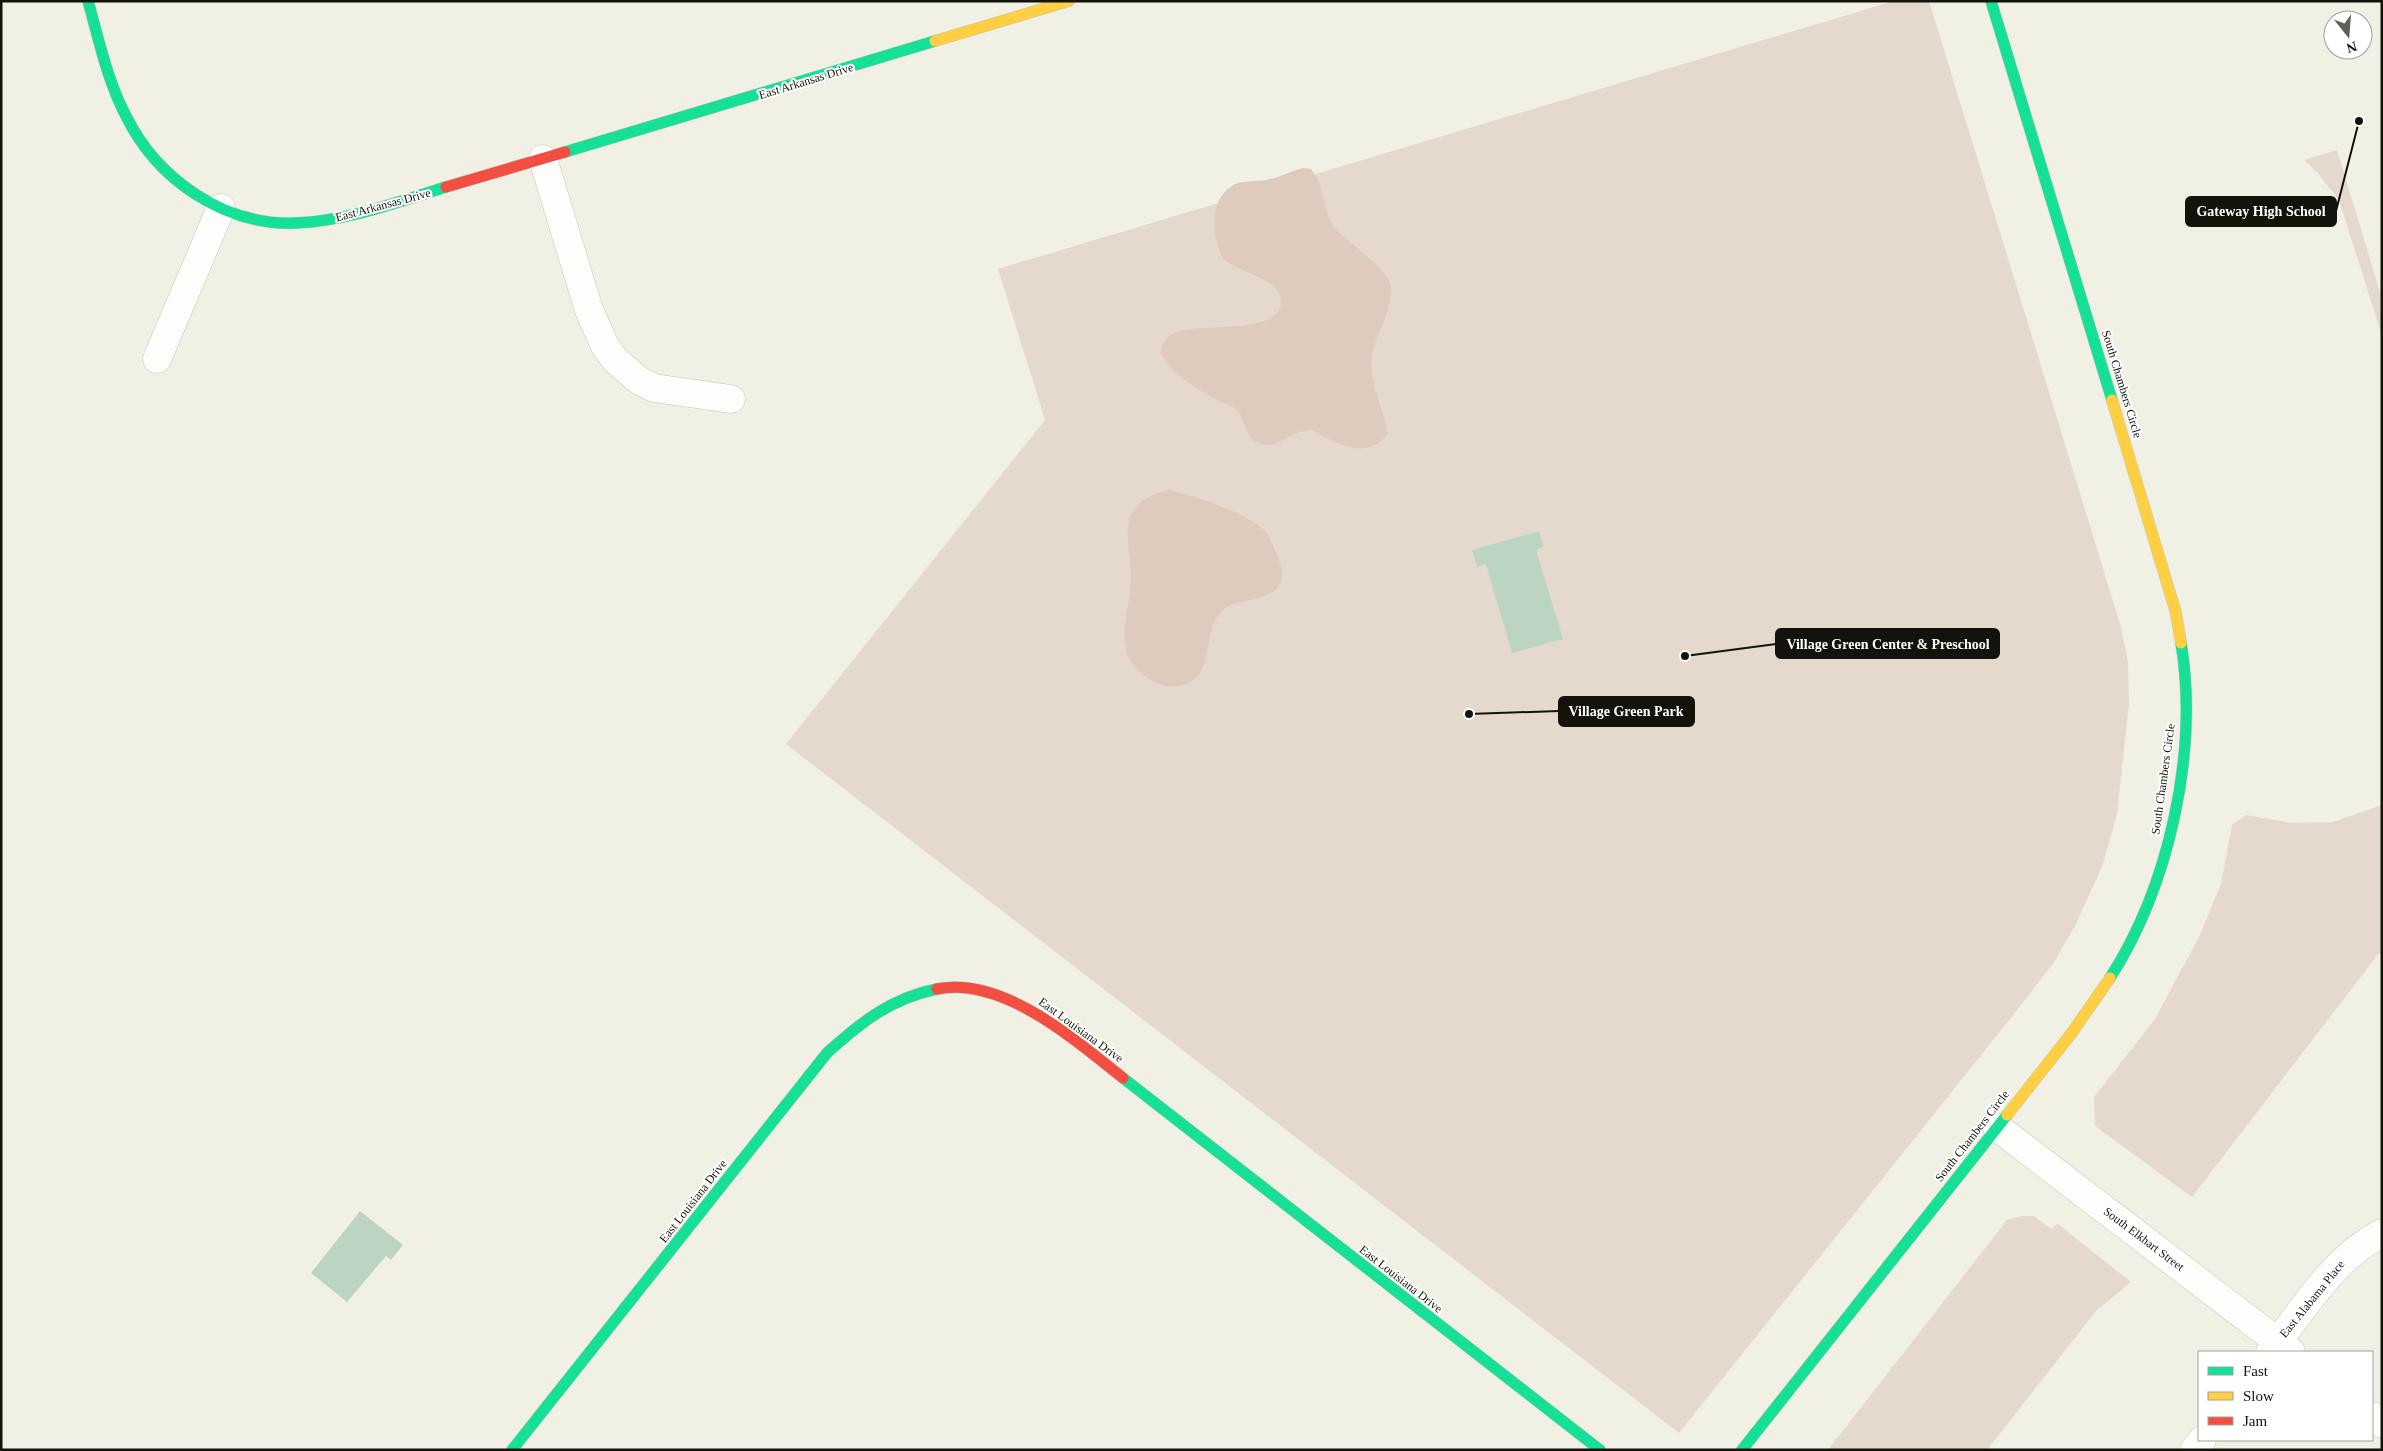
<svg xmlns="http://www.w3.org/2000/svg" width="2383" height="1451" font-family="Georgia,serif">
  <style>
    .green { fill: #e5d8cd }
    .forest { fill: #dfcbbd }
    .water { fill: #bcd5c3 }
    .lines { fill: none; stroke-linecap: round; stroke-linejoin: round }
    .street-casing { stroke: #c7c6be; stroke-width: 29 }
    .fast-casing { stroke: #c7c6be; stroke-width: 12 }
    .slow-casing { stroke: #c7c6be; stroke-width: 12 }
    .jam-casing { stroke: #c7c6be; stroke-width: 12 }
    .street { stroke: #fdfdfb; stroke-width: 28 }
    .fast { stroke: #16e098; stroke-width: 11 }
    .slow { stroke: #ffcf43; stroke-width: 11 }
    .jam { stroke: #f24e42; stroke-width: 11 }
    .labels { text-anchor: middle; stroke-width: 4; stroke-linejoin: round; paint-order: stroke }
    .street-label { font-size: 12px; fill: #13130c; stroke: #fff }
    .leader { fill: none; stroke: #13130c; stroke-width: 2 }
    .callout-dot { fill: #13130c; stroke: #fff; stroke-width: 2 }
    .callout { fill: #13130c; stroke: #13130c; stroke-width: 2 }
    .callout-label { font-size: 14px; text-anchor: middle; font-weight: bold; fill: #fff }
  </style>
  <rect width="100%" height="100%" fill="#f1f0e5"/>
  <g class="green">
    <polygon points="1894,1 1929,1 2121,627 2128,662 2129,704 2117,814 2103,864 2076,924 2054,962 2025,1000 1679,1433 786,744 1045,420 998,269"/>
    <polygon points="2337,150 2382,299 2382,336 2339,200 2316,171 2304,160"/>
    <polygon points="2382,805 2382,953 2379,953 2192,1197 2095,1126 2094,1097 2155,1019 2200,935 2221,884 2232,825 2246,815 2291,823 2333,822"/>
    <polygon points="2022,1216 2034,1216 2051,1229 2058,1224 2131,1282 2096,1311 1987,1450 1828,1450 2007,1220"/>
  </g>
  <g class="forest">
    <path d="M1303 168 1311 169C1326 187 1322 214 1338 231 1351 246 1390 268 1391 289 1392 312 1376 333 1372 355 1368 382 1383 407 1388 433 1368 462 1336 444 1312 430 1307 431 1301 431 1297 433 1287 436 1276 447 1265 445 1240 439 1249 420 1235 408 1231 405 1223 403 1218 400 1196 389 1172 374 1160 352 1161 346 1164 340 1169 336 1192 319 1282 339 1281 301 1281 296 1278 290 1275 287 1263 277 1238 270 1224 260 1211 238 1208 198 1235 184 1244 180 1259 182 1270 179 1281 177 1291 171 1303 168Z"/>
    <path d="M1169 490C1195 496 1242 511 1263 529 1270 535 1273 547 1277 555 1279 561 1282 567 1282 573 1282 606 1234 594 1220 613 1200 638 1218 690 1168 686 1159 686 1148 679 1141 673 1111 648 1131 610 1131 577 1131 558 1122 527 1134 510 1143 497 1155 494 1169 490Z"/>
  </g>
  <g class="water">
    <polygon points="1539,531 1543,547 1536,550 1563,639 1512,653 1486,564 1477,567 1472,550"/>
    <polygon points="360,1211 403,1245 391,1260 386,1256 347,1302 311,1273"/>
  </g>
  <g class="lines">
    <defs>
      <g id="street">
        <polyline points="543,159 589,310 605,346 616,361 640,381 654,388 731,399"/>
        <polyline points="157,359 221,208"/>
        <polyline points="1997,1127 2291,1352"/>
        <path d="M2270 1352C2303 1310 2333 1258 2382 1233"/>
        <polyline points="2372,1416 2382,1424"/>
        <polyline points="2194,1450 2202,1440"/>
      </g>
      <g id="fast">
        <path d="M88 1C99 40 107 80 126 116 157 179 224 226 296 223 348 221 397 202 446 187"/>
        <polyline points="1991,1 2112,400"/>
        <polyline points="565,152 935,41"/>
        <path d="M2110 978C2169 886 2199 752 2181 643"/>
        <polyline points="1123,1078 1600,1450"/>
        <path d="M512 1450 827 1053C860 1023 891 998 937 989"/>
        <polyline points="1742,1450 2007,1115"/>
      </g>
      <g id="slow">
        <polyline points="935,41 1069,1"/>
        <polyline points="2112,400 2176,613 2181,643"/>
        <polyline points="2007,1115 2071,1034 2110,978"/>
      </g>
      <g id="jam">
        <polyline points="446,187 565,152"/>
        <path d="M937 989C1003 976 1075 1040 1123 1078"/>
      </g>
    </defs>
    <use href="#street" class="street-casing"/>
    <use href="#fast" class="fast-casing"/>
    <use href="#slow" class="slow-casing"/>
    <use href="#jam" class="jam-casing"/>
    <use href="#street" class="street"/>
    <use href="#fast" class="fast"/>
    <use href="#slow" class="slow"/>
    <use href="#jam" class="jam"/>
  </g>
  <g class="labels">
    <g class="street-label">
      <text transform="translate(806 81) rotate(-17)" y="4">East Arkansas Drive</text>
      <text transform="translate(383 205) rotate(-15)" y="4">East Arkansas Drive</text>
      <text transform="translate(2122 384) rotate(73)" y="4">South Chambers Circle</text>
      <text transform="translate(2163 779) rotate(-82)" y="4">South Chambers Circle</text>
      <text transform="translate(1081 1030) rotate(36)" y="4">East Louisiana Drive</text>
      <text transform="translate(1972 1136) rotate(-52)" y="4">South Chambers Circle</text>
      <text transform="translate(693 1201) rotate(-52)" y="4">East Louisiana Drive</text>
      <text transform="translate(2144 1239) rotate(37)" y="4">South Elkhart Street</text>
      <text transform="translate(1401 1279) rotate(38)" y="4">East Louisiana Drive</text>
      <text transform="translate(2312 1299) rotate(-51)" y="4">East Alabama Place</text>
    </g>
  </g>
  <path class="leader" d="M2359 121L2336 211M1685 656L1776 644M1469 714L1559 711"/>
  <g class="callout-dot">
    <circle cx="2359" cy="121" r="5"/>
    <circle cx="1685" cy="656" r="5"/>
    <circle cx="1469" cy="714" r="5"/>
  </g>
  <g class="callout">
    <rect x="2186" y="197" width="150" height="29" rx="5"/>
    <rect x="1776" y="629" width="223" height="29" rx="5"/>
    <rect x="1559" y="697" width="135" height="29" rx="5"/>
  </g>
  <g class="callout-label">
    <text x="2261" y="216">Gateway High School</text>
    <text x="1888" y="649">Village Green Center &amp; Preschool</text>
    <text x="1626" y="716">Village Green Park</text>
  </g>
  <rect width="2383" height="1451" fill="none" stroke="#13130c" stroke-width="5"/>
  <rect x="2198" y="1351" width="175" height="90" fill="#ffffff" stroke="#a1a19e"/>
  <rect x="2208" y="1367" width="25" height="8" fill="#16e098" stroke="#a1a19e"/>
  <text x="2243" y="1376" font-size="15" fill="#13130c">Fast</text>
  <rect x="2208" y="1392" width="25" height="8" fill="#ffcf43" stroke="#a1a19e"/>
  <text x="2243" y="1401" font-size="15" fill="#13130c">Slow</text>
  <rect x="2208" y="1417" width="25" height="8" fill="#f24e42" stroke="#a1a19e"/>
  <text x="2243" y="1426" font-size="15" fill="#13130c">Jam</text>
  <g transform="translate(2348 35) rotate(163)"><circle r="24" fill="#ffffff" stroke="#a1a19e"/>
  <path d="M0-4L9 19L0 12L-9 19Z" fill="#616058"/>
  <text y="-8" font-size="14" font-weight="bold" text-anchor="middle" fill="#13130c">N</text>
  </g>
</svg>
